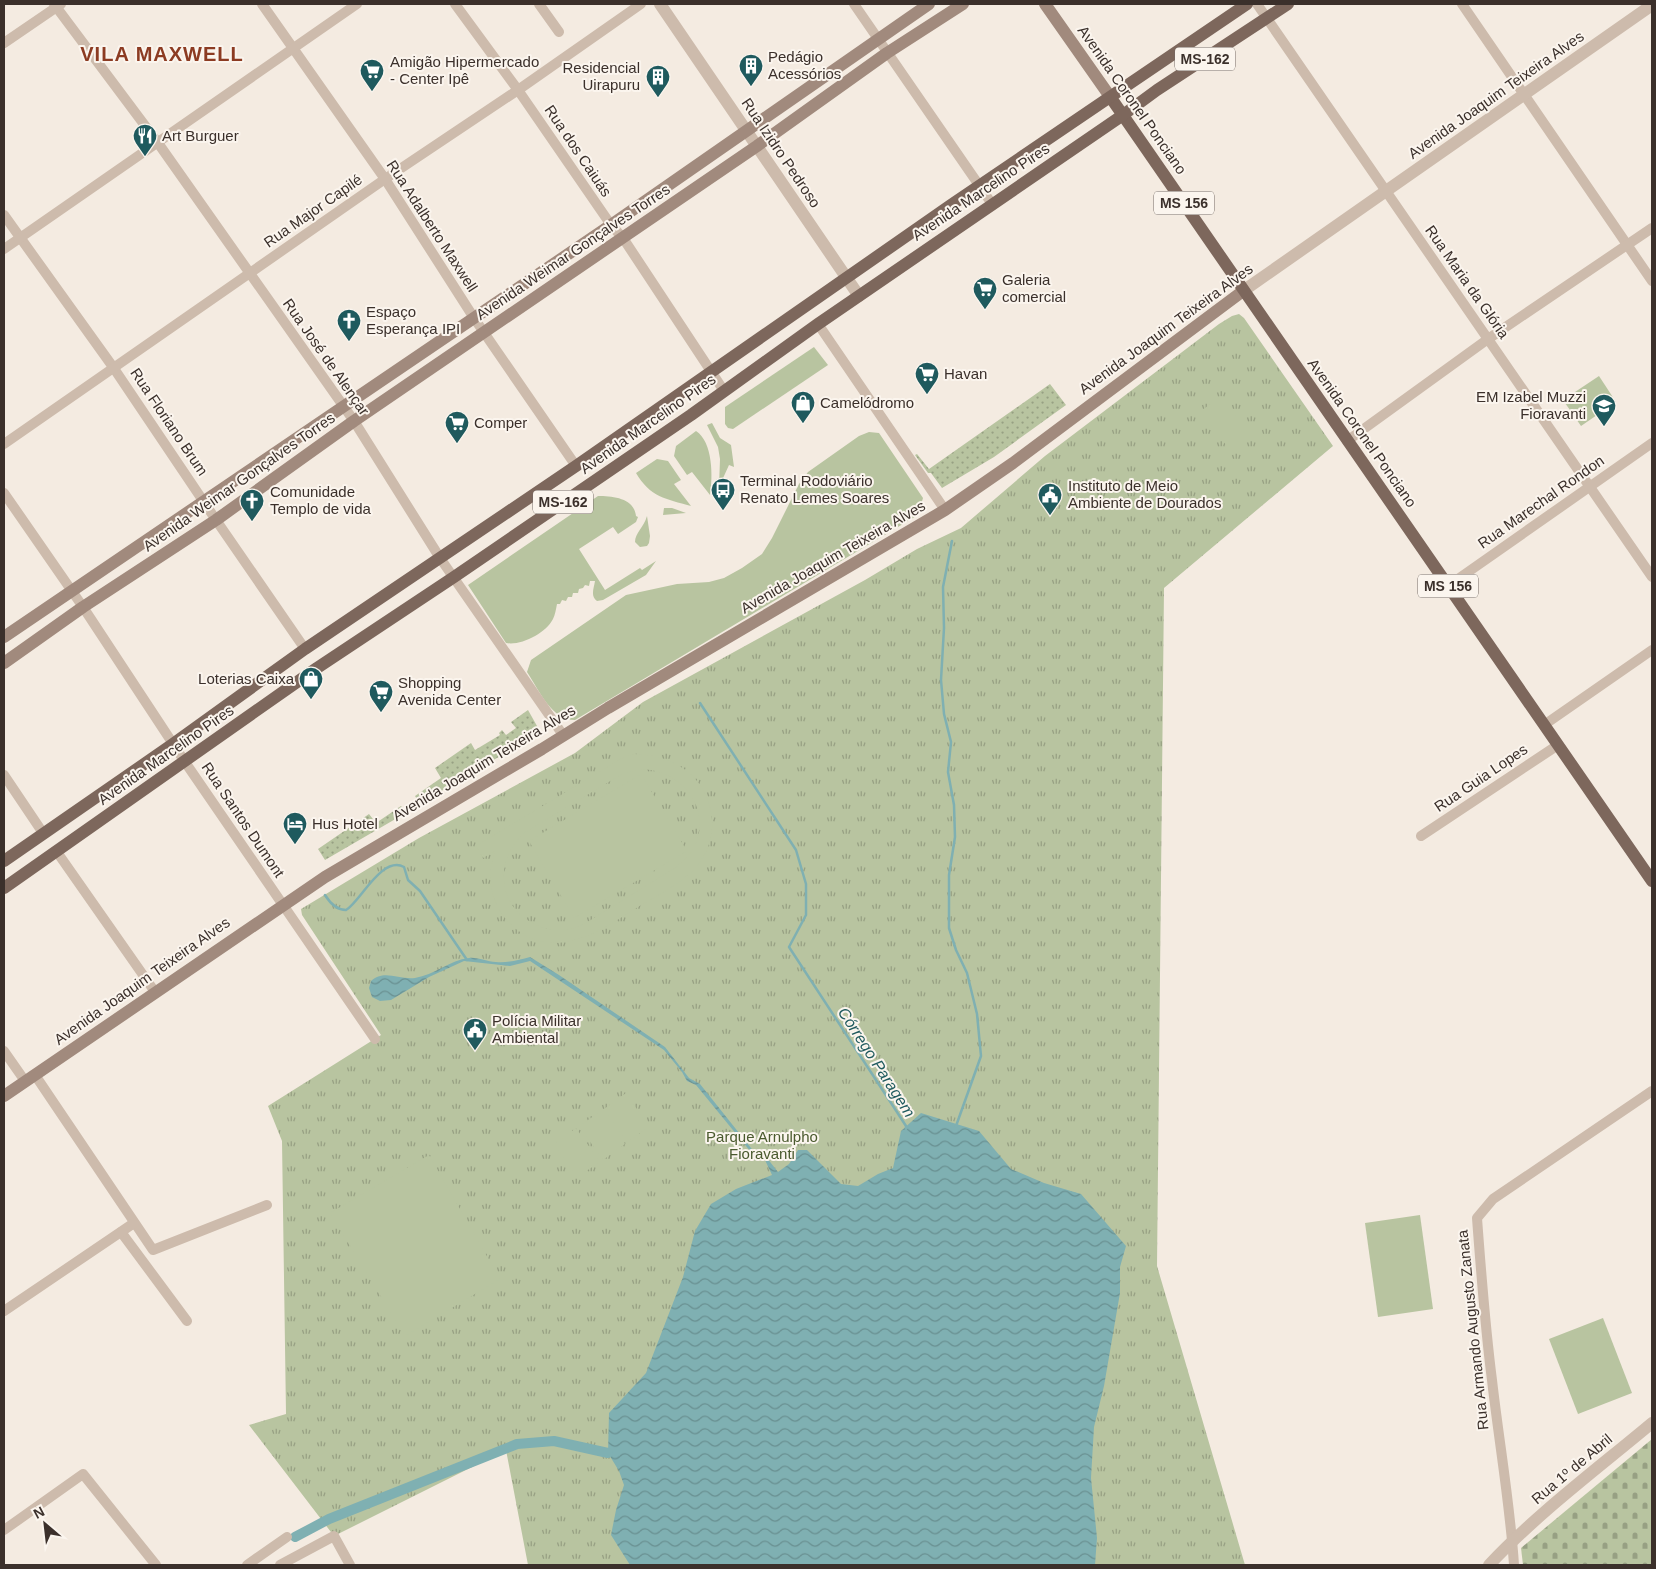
<svg xmlns="http://www.w3.org/2000/svg" width="1656" height="1569" font-family="Arial,sans-serif">
  <style>
    .grass { fill: url(#grass-dots) }
    .cemetery { fill: url(#cemetery-stones) }
    .park { fill: url(#park-tufts) }
    .pitch { fill: #b8c4a0; fill-rule: evenodd }
    .water { fill: url(#water-waves) }
    .lines { fill: none; stroke-linecap: round; stroke-linejoin: round }
    .stream { stroke: #7fb0b2; stroke-width: 2.5 }
    .canal { stroke: #7fb0b2; stroke-width: 10 }
    .minor { stroke: #cdbbac; stroke-width: 10 }
    .tertiary { stroke: #cdbbac; stroke-width: 12 }
    .secondary { stroke: #a18a7d; stroke-width: 12 }
    .primary { stroke: #7d675c; stroke-width: 12 }
    .labels { text-anchor: middle; stroke-width: 4; stroke-linejoin: round; paint-order: stroke }
    .shield { fill: #fbf5ee; stroke: #756b66; stroke-width: 1 }
    .shield-label { font-size: 14px; font-weight: bold; fill: #3b302b }
    .poi-label { font-size: 15px; fill: #3b302b; stroke: #fbf5ee; text-anchor: start }
    .street-label { font-size: 15px; fill: #3b302b; stroke: #fbf5ee }
    .park-label { font-size: 15px; fill: #4a5a2e; stroke: #fbf5ee }
    .water-label { font-size: 16px; font-style: italic; fill: #1f5a5e; stroke: #fbf5ee }
    .district-label { font-size: 20px; font-weight: bold; letter-spacing: 1px; fill: #8c3b22; stroke: #fbf5ee }
  </style>
  <defs>
    <pattern id="grass-dots" width="8" height="8" patternUnits="userSpaceOnUse" patternTransform="scale(1.25)"><rect width="8" height="8" fill="#b8c4a0"/><path d="M2 2h.1M6 6h.1" fill="none" stroke="#97a083" stroke-width="1.8" stroke-linecap="round"/></pattern>
    <pattern id="cemetery-stones" width="16" height="16" patternUnits="userSpaceOnUse" patternTransform="scale(1.25)"><rect width="16" height="16" fill="#b8c4a0"/><path d="M2 7V4a2 2 0 0 1 4 0v3zM10 15v-3a2 2 0 0 1 4 0v3z" fill="#97a083"/></pattern>
    <pattern id="park-tufts" width="24" height="20" patternUnits="userSpaceOnUse" patternTransform="scale(1.25)"><rect width="24" height="20" fill="#b8c4a0"/><path d="M3 7l-1-3M5 7V3M7 7l1-3M15 17l-1-3M17 17v-4M19 17l1-3" fill="none" stroke="#97a083"/></pattern>
    <pattern id="water-waves" width="16" height="10" patternUnits="userSpaceOnUse" patternTransform="scale(1.25)"><rect width="16" height="10" fill="#7fb0b2"/><path d="M0 5q4-4 8 0t8 0" fill="none" stroke="#699091"/></pattern>
  </defs>
  <rect width="100%" height="100%" fill="#f4ebe1"/>
  <g class="grass">
    <polygon points="1050,384 1066,405 994,457 942,488 931,473 928,473 915,455 917,454 929,469"/>
    <polygon points="528,710 537,726 534,736 423,802 418,801 415,796 441,778 435,768 471,743 475,750 500,735 499,733 502,730 506,735 516,728 511,722"/>
    <polygon points="401,806 404,810 404,814 325,860 318,849 369,814 376,823"/>
  </g>
  <polygon class="cemetery" points="1652,1439 1652,1565 1523,1565 1521,1548"/>
  <polygon class="park" points="1239,314 1244,318 1333,446 1164,588 1157,1266 1245,1565 528,1565 506,1450 334,1536 249,1425 286,1414 282,1141 268,1106 381,1035 302,915 301,909 419,838 575,753 643,702 865,580 917,549 961,528 1045,456 1219,324 1232,316"/>
  <g class="pitch">
    <polygon points="814,347 828,365 733,429 728,428 725,424 725,407"/>
    <polygon points="1599,376 1616,402 1581,426 1563,400"/>
    <polygon points="1221,396 1246,430 1226,445 1201,411"/>
    <polygon points="712,423 720,438 731,445 734,467 729,465 719,487 720,459 718,447 707,425"/>
    <path d="M696 431C713 442 713 477 710 495L692 472 687 475 674 456 676 446Z"/>
    <path d="M869 432 879 433 923 498 918 515 575 720C551 720 539 690 527 672L531 660 626 595 677 584 709 582 724 578 742 568 762 554 772 538 799 484 808 472 859 436Z"/>
    <path d="M657 459 668 461 681 480 674 484 691 506C666 499 650 497 636 473Z"/>
    <path d="M598 496C613 496 634 498 636 516L638 517 636 522 618 534 613 527 579 549 605 590 640 568 642 570 656 561 646 575 603 600 597 601C590 596 594 588 595 581H590L589 586 585 585 583 588 579 589 578 593H573L572 597H568L566 601 562 600 560 604H557C556 609 555 615 553 619 546 633 521 646 506 643L468 585Z"/>
    <polygon points="664,508 672,508 686,513 663,515"/>
    <path d="M647 516 650 536 649 543 647 546 640 547 635 542C635 533 644 527 647 516Z"/>
    <path d="M634 754C660 754 688 765 702 788 709 800 713 814 712 828 709 872 671 887 638 907 617 920 595 936 570 941 532 951 496 922 491 885 489 873 492 863 495 851L483 858 476 846 624 757ZM641 769C684 770 715 812 692 851 687 858 681 863 675 868 653 881 632 895 610 908 599 914 588 923 577 927 561 933 543 930 529 921 517 914 508 902 505 888 501 866 508 848 524 833L622 774Z"/>
    <polygon points="641,774 687,851 574,918 529,841"/>
    <polygon points="626,1093 649,1127 627,1142 604,1109"/>
    <polygon points="601,1111 625,1144 603,1160 579,1126"/>
    <polygon points="576,1128 600,1162 577,1177 554,1144"/>
    <polygon points="429,1155 500,1279 405,1336 330,1213"/>
    <polygon points="1420,1215 1433,1309 1378,1317 1365,1223"/>
    <polygon points="1603,1318 1632,1393 1578,1414 1549,1339"/>
  </g>
  <path class="water" d="M530 957 559 975 665 1047 689 1078 700 1084 755 1153 767 1158 778 1172 789 1164 798 1150H807L841 1184 858 1186 878 1174 893 1168 901 1131 921 1113 979 1131 1011 1169 1044 1183 1081 1194 1126 1246 1120 1267V1293L1104 1386 1094 1427 1091 1478 1097 1538 1095 1565H630L611 1535 616 1510 624 1485 619 1471 608 1453 609 1413 646 1373 683 1277 695 1231 711 1204 736 1189 772 1175 765 1160 755 1157 696 1085 687 1081 682 1072 664 1050 530 961 510 966 464 961 429 977 391 1000 380 1001 372 997 369 988 371 981C384 969 399 980 415 978 434 975 450 960 469 958 478 957 487 962 496 962 508 963 519 960 530 957Z"/>
  <g class="lines">
    <g class="stream">
      <polyline points="952,541 943,587 944,628 941,680 944,714 951,742 948,772 954,805 955,837 949,875 949,928 956,950 967,973 977,1014 981,1056 956,1126"/>
      <polyline points="700,703 796,850 806,884 806,915 789,947 895,1109 906,1126 906,1129"/>
      <path d="M325 895C330 903 336 910 346 910 360 902 382 855 404 867L408 880 420 891 467 960"/>
    </g>
    <polyline class="canal" points="295,1537 329,1519 517,1444 554,1441 608,1453"/>
    <g class="minor">
      <polyline points="54,4 158,143 354,421 440,558 563,735"/>
      <polyline points="262,4 385,179 474,318 576,466"/>
      <polyline points="455,4 518,90 611,225 623,238 724,391"/>
      <polyline points="539,4 559,32"/>
      <polyline points="854,4 992,204"/>
      <polyline points="1257,4 1652,577"/>
      <polyline points="1462,4 1652,281"/>
      <polyline points="4,43 61,4"/>
      <polyline points="4,215 113,367 216,520 305,649"/>
      <polyline points="4,249 357,4"/>
      <polyline points="818,324 945,510"/>
      <polyline points="1347,441 1488,339 1652,228"/>
      <polyline points="4,444 385,179 518,90 641,4"/>
      <polyline points="4,493 83,607 185,762 375,1039"/>
      <polyline points="1448,586 1652,443"/>
      <polyline points="1544,725 1652,650"/>
      <polyline points="4,775 43,833"/>
      <polyline points="1421,836 1558,745"/>
      <polyline points="57,852 155,992"/>
      <polyline points="4,1051 25,1081"/>
      <polyline points="35,1075 153,1250 267,1205"/>
      <polyline points="121,1232 187,1321"/>
      <polyline points="4,1311 134,1223"/>
      <polyline points="4,1530 83,1474 156,1565"/>
      <polyline points="247,1565 287,1537"/>
      <polyline points="280,1565 334,1536 350,1565"/>
      <path d="M1514 1565C1510 1503 1499 1442 1492 1380 1485 1326 1481 1272 1477 1218L1493 1199 1652 1091"/>
    </g>
    <g class="tertiary">
      <polyline points="660,4 859,296"/>
      <polyline points="1243,291 1652,5"/>
      <path d="M1489 1565C1538 1513 1597 1469 1652 1423"/>
    </g>
    <g class="secondary">
      <polyline points="1045,4 1111,98"/>
      <polyline points="4,637 611,225 929,4"/>
      <polyline points="4,663 83,607 216,520 354,421 757,146 887,53 963,4"/>
      <polyline points="4,1096 325,877 542,749 608,708 945,510 1013,463 1243,291"/>
    </g>
    <g class="primary">
      <polyline points="1111,98 1652,881"/>
      <polyline points="4,861 173,744 305,649 576,466 951,205 1247,4"/>
      <polyline points="4,888 317,668 454,577 691,415 818,324 1123,115 1157,90 1288,4"/>
    </g>
  </g>
  <defs>
    <symbol id="building-pin" viewBox="-11 -11 22 30"><path d="M0 17L-7.5 6A9.5 9.5 0 1 1 7.5 6Z" fill="#1f5a5e" stroke="#fbf5ee"/><path d="M-4-6H4V6H1V3H-1V6H-4ZM-2.5-4.3h1.7v1.8h-1.7ZM.8-4.3h1.7v1.8H.8ZM-2.5-1h1.7V.8h-1.7ZM.8-1h1.7V.8H.8Z" fill="#fff"/></symbol>
    <symbol id="supermarket-pin" viewBox="-11 -11 22 30"><path d="M0 17L-7.5 6A9.5 9.5 0 1 1 7.5 6Z" fill="#1f5a5e" stroke="#fbf5ee"/><path d="M-6-5.5h2.5l.6 2H6L4.5 2H-2.5L-4.4-4H-6ZM-1.5 3.2a1.3 1.3 0 1 0 .1 0ZM3 3.2a1.3 1.3 0 1 0 .1 0Z" fill="#fff"/></symbol>
    <symbol id="restaurant-pin" viewBox="-11 -11 22 30"><path d="M0 17L-7.5 6A9.5 9.5 0 1 1 7.5 6Z" fill="#1f5a5e" stroke="#fbf5ee"/><path d="M-5-6h1v4h1v-4h1v4h1v-4h1v5L-1.5 .5V6h-2V.5L-5-1ZM5-6V6H3V1.5H1.5Q1.5-4 5-6Z" fill="#fff"/></symbol>
    <symbol id="church-pin" viewBox="-11 -11 22 30"><path d="M0 17L-7.5 6A9.5 9.5 0 1 1 7.5 6Z" fill="#1f5a5e" stroke="#fbf5ee"/><path d="M-1.2-6h2.4v3.5h3.3v2.4h-3.3V6h-2.4V-.1h-3.3v-2.4h3.3Z" fill="#fff"/></symbol>
    <symbol id="shop-pin" viewBox="-11 -11 22 30"><path d="M0 17L-7.5 6A9.5 9.5 0 1 1 7.5 6Z" fill="#1f5a5e" stroke="#fbf5ee"/><path d="M-5-2.5h2.3a2.7 3.5 0 0 1 5.4 0H5L5.5 6h-11ZM-1.5-2.5h3a1.5 2.3 0 0 0-3 0Z" fill="#fff"/></symbol>
    <symbol id="school-pin" viewBox="-11 -11 22 30"><path d="M0 17L-7.5 6A9.5 9.5 0 1 1 7.5 6Z" fill="#1f5a5e" stroke="#fbf5ee"/><path d="M0-5L7-2L0 1L-7-2ZM-4 1L0 2.5L4 1V4Q0 6-4 4Z" fill="#fff"/></symbol>
    <symbol id="bus-pin" viewBox="-11 -11 22 30"><path d="M0 17L-7.5 6A9.5 9.5 0 1 1 7.5 6Z" fill="#1f5a5e" stroke="#fbf5ee"/><path d="M-5-6H5V4H4V6H2V4H-2V6H-4V4H-5ZM-3.5-4V0h7V-4ZM-3.5 1.2v1.5H-2V1.2ZM2 1.2v1.5H3.5V1.2Z" fill="#fff"/></symbol>
    <symbol id="civic-pin" viewBox="-11 -11 22 30"><path d="M0 17L-7.5 6A9.5 9.5 0 1 1 7.5 6Z" fill="#1f5a5e" stroke="#fbf5ee"/><path d="M-.6-6.5H3V-4.5H.6V-3L4-1V1h2V6H-6V1h2V-1L-.6-3ZM-1.2 2.5V6h2.4V2.5Z" fill="#fff"/></symbol>
    <symbol id="hotel-pin" viewBox="-11 -11 22 30"><path d="M0 17L-7.5 6A9.5 9.5 0 1 1 7.5 6Z" fill="#1f5a5e" stroke="#fbf5ee"/><path d="M-6-4.5h1.5V1H6V5H4.5V3h-9V5H-6ZM-4 0a1.8 1.8 0 1 1 3.6 0ZM.5 0V-2.5h3Q6-2.5 6 0Z" fill="#fff"/></symbol>
  </defs>
  <g fill-rule="evenodd">
    <use href="#building-pin" x="737" y="52" width="28" height="38"/>
    <use href="#supermarket-pin" x="358" y="57" width="28" height="38"/>
    <use href="#building-pin" x="644" y="63" width="28" height="38"/>
    <use href="#restaurant-pin" x="131" y="122" width="28" height="38"/>
    <use href="#supermarket-pin" x="971" y="275" width="28" height="38"/>
    <use href="#church-pin" x="335" y="307" width="28" height="38"/>
    <use href="#supermarket-pin" x="913" y="360" width="28" height="38"/>
    <use href="#shop-pin" x="789" y="389" width="28" height="38"/>
    <use href="#school-pin" x="1590" y="392" width="28" height="38"/>
    <use href="#supermarket-pin" x="443" y="409" width="28" height="38"/>
    <use href="#bus-pin" x="709" y="476" width="28" height="38"/>
    <use href="#civic-pin" x="1036" y="481" width="28" height="38"/>
    <use href="#church-pin" x="238" y="487" width="28" height="38"/>
    <use href="#shop-pin" x="297" y="665" width="28" height="38"/>
    <use href="#supermarket-pin" x="367" y="678" width="28" height="38"/>
    <use href="#hotel-pin" x="281" y="810" width="28" height="38"/>
    <use href="#civic-pin" x="461" y="1016" width="28" height="38"/>
  </g>
  <g class="labels">
    <g class="shield">
      <rect x="1175" y="47.5" width="60" height="23" rx="4"/>
      <rect x="1154" y="191.5" width="60" height="23" rx="4"/>
      <rect x="533" y="490.5" width="60" height="23" rx="4"/>
      <rect x="1418" y="574.5" width="60" height="23" rx="4"/>
    </g>
    <g class="shield-label">
      <text x="1205" y="64">MS-162</text>
      <text x="1184" y="208">MS 156</text>
      <text x="563" y="507">MS-162</text>
      <text x="1448" y="591">MS 156</text>
    </g>
    <g class="poi-label">
      <text x="768" y="62">Pedágio<tspan x="768" dy="17">Acessórios</tspan></text>
      <text x="390" y="67">Amigão Hipermercado<tspan x="390" dy="17">- Center Ipê</tspan></text>
      <text x="640" y="73" text-anchor="end">Residencial<tspan x="640" dy="17">Uirapuru</tspan></text>
      <text x="162" y="141">Art Burguer</text>
      <text x="1002" y="285">Galeria<tspan x="1002" dy="17">comercial</tspan></text>
      <text x="366" y="317">Espaço<tspan x="366" dy="17">Esperança IPI</tspan></text>
      <text x="944" y="379">Havan</text>
      <text x="1586" y="402" text-anchor="end">EM Izabel Muzzi<tspan x="1586" dy="17">Fioravanti</tspan></text>
      <text x="820" y="408">Camelódromo</text>
      <text x="474" y="428">Comper</text>
      <text x="740" y="486">Terminal Rodoviário<tspan x="740" dy="17">Renato Lemes Soares</tspan></text>
      <text x="1068" y="491">Instituto de Meio<tspan x="1068" dy="17">Ambiente de Dourados</tspan></text>
      <text x="270" y="497">Comunidade<tspan x="270" dy="17">Templo de vida</tspan></text>
      <text x="294" y="684" text-anchor="end">Loterias Caixa</text>
      <text x="398" y="688">Shopping<tspan x="398" dy="17">Avenida Center</tspan></text>
      <text x="312" y="829">Hus Hotel</text>
      <text x="492" y="1026">Polícia Militar<tspan x="492" dy="17">Ambiental</tspan></text>
    </g>
    <g class="street-label">
      <text transform="translate(1496 95) rotate(-35)" y="5">Avenida Joaquim Teixeira Alves</text>
      <text transform="translate(1132 100) rotate(55)" y="5">Avenida Coronel Ponciano</text>
      <text transform="translate(578 151) rotate(56)" y="5">Rua dos Caiuás</text>
      <text transform="translate(781 153) rotate(56)" y="5">Rua Izidro Pedroso</text>
      <text transform="translate(981 192) rotate(-34)" y="5">Avenida Marcelino Pires</text>
      <text transform="translate(313 211) rotate(-35)" y="5">Rua Major Capilé</text>
      <text transform="translate(432 226) rotate(57)" y="5">Rua Adalberto Maxwell</text>
      <text transform="translate(573 252) rotate(-34)" y="5">Avenida Weimar Gonçalves Torres</text>
      <text transform="translate(1467 282) rotate(55)" y="5">Rua Maria da Glória</text>
      <text transform="translate(1166 329) rotate(-36)" y="5">Avenida Joaquim Teixeira Alves</text>
      <text transform="translate(326 357) rotate(55)" y="5">Rua José de Alençar</text>
      <text transform="translate(169 422) rotate(56)" y="5">Rua Floriano Brum</text>
      <text transform="translate(648 424) rotate(-35)" y="5">Avenida Marcelino Pires</text>
      <text transform="translate(1362 433) rotate(55)" y="5">Avenida Coronel Ponciano</text>
      <text transform="translate(239 482) rotate(-35)" y="5">Avenida Weimar Gonçalves Torres</text>
      <text transform="translate(1541 502) rotate(-35)" y="5">Rua Marechal Rondon</text>
      <text transform="translate(833 557) rotate(-30)" y="5">Avenida Joaquim Teixeira Alves</text>
      <text transform="translate(166 755) rotate(-35)" y="5">Avenida Marcelino Pires</text>
      <text transform="translate(484 763) rotate(-31)" y="5">Avenida Joaquim Teixeira Alves</text>
      <text transform="translate(1481 778) rotate(-34)" y="5">Rua Guia Lopes</text>
      <text transform="translate(243 820) rotate(56)" y="5">Rua Santos Dumont</text>
      <text transform="translate(142 981) rotate(-35)" y="5">Avenida Joaquim Teixeira Alves</text>
      <text transform="translate(1473 1330) rotate(-96)" y="5">Rua Armando Augusto Zanata</text>
      <text transform="translate(1572 1469) rotate(-40)" y="5">Rua 1º de Abril</text>
    </g>
    <g class="park-label">
      <text x="762" y="1142">Parque Arnulpho<tspan x="762" dy="17">Fioravanti</tspan></text>
    </g>
    <g class="water-label">
      <text transform="translate(877 1062) rotate(57)" y="6">Córrego Paragem</text>
    </g>
    <g class="district-label">
      <text x="162" y="61">VILA MAXWELL</text>
    </g>
  </g>
  <rect width="1656" height="1569" fill="none" stroke="#3b302b" stroke-width="10"/>
  <g transform="translate(45 1524) rotate(332)" stroke="#fbf5ee" stroke-width="4" paint-order="stroke">
  <path d="M0-4L9 19L0 12L-9 19Z" fill="#3b302b"/>
  <text y="-8" font-size="14" font-weight="bold" text-anchor="middle" fill="#3b302b">N</text>
  </g>
</svg>
